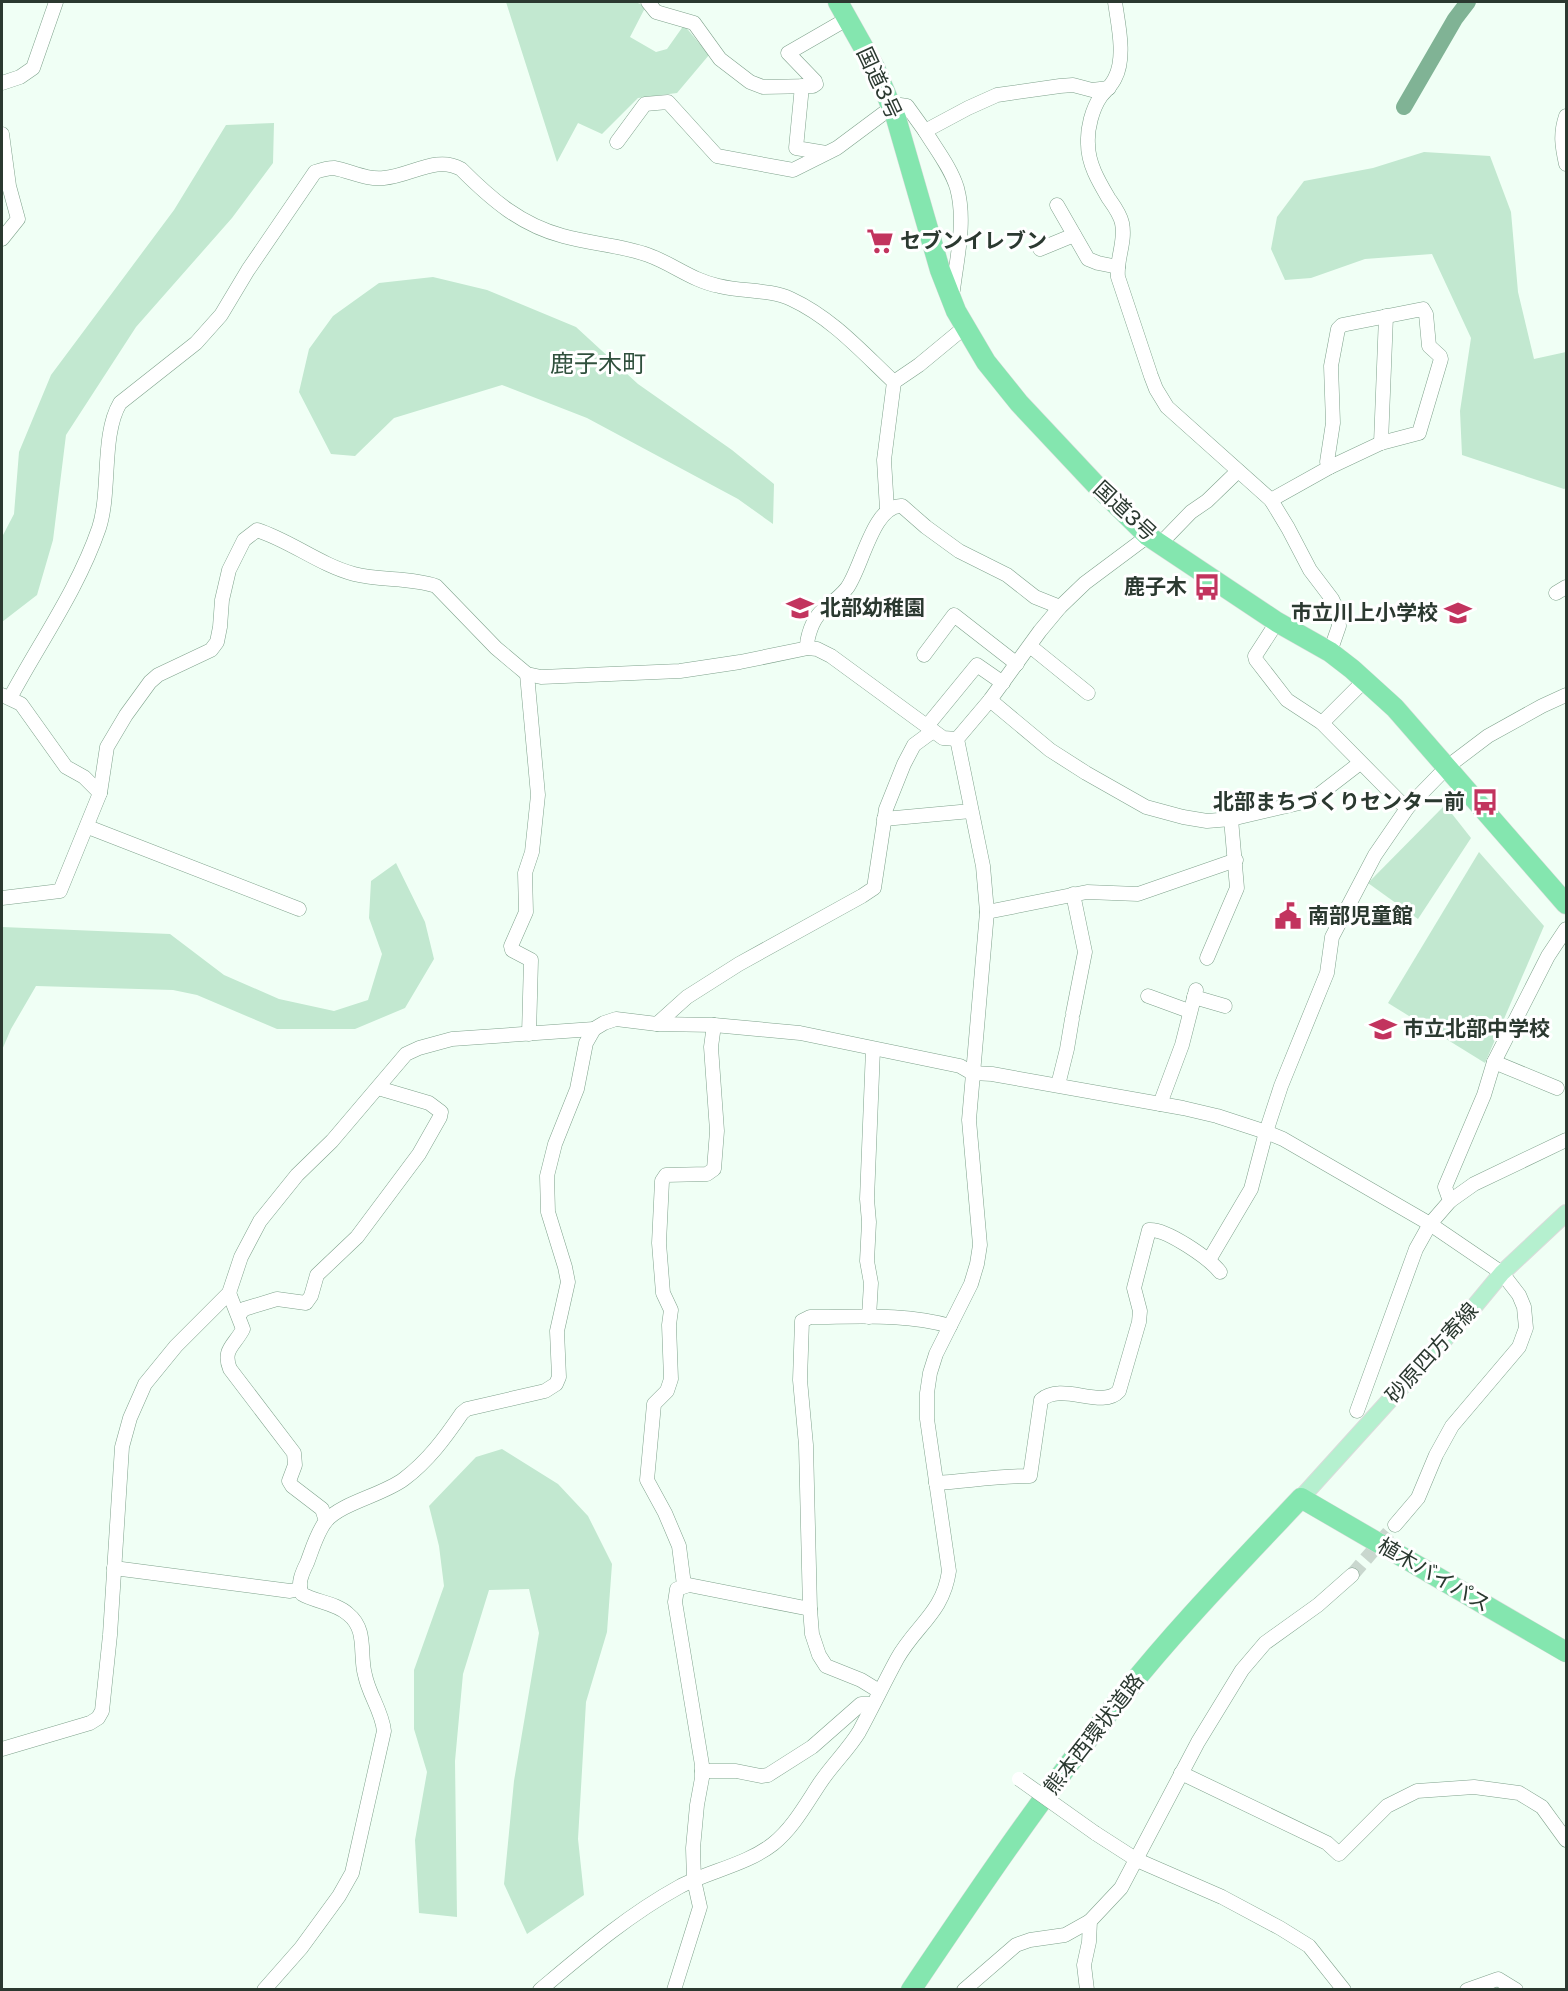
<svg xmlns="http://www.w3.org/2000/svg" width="1568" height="1991" font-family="'Public Sans','Noto Sans JP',sans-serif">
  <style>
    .green { fill: #c2e8d0 }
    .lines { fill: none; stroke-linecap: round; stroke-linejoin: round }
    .river { stroke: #80b395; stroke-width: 16 }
    .minor-tunnel { stroke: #c9d7ce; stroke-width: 14; stroke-dasharray: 14 7; stroke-linecap: butt }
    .minor-casing { stroke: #7fa28c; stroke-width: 15 }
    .major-casing { stroke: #d9dbda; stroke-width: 18 }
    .highway-casing { stroke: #d9dbda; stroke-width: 21 }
    .minor { stroke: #fff; stroke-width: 14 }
    .major { stroke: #b5f0cf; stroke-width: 16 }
    .highway { stroke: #84e6af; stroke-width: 20 }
    .minor-bridge-casing { stroke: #7fa28c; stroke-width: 15; stroke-linecap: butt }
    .minor-bridge { stroke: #fff; stroke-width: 14 }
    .labels { text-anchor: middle; stroke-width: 6; stroke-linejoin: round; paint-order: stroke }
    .street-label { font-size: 21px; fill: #2b3930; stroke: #fff }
    .poi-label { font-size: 21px; font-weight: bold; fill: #2b3930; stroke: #fff; text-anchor: start }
    .quarter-label { font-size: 24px; fill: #30503d; stroke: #fff }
  </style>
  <rect width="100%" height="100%" fill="#f0fff5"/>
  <g class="green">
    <polygon points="506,2 635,2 646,6 630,37 656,52 667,49 684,25 709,55 677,93 638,98 602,134 578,123 557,162"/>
    <polygon points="274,123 273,163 232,218 136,327 66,435 53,540 37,595 2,622 2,537 14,514 19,452 51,375 174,210 226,125"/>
    <polygon points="1424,152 1490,156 1511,212 1518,292 1534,359 1566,352 1566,488 1564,489 1462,455 1460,411 1471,338 1432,254 1365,259 1311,278 1285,280 1271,249 1277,217 1304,181 1373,168"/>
    <polygon points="433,277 487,290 576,327 638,384 732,450 774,484 773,524 738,499 587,418 502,385 394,418 355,456 331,454 299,392 309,349 333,316 379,283"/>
    <polygon points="1445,805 1471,838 1418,919 1368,883"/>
    <polygon points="1479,852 1544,926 1485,1063 1388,1003"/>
    <polygon points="396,863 425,922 434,959 405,1008 355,1029 277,1029 197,995 173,990 36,986 11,1029 2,1050 2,927 170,934 224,975 279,999 334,1011 368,1000 382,954 369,918 371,881"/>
    <polygon points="502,1449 558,1484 588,1516 612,1564 607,1632 586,1702 578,1839 584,1895 527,1934 504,1884 514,1781 539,1633 529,1589 489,1590 463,1674 455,1761 457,1917 419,1913 415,1840 427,1772 414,1729 414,1670 444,1586 439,1546 429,1506 476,1457"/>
  </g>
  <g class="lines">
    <polyline class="river" points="1404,107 1455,19 1468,2"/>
    <polyline class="minor-tunnel" points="1352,1575 1395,1525"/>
    <defs>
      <g id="minor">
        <polyline points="648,2 656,12 694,23 720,59 750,82 763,87 813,86 816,84 815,81 788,53 847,19"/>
        <path d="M1115 2C1118 24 1126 57 1115 78 1112 85 1106 90 1101 96 1092 109 1087 129 1088 144 1088 164 1099 182 1109 199 1114 206 1120 214 1122 223 1126 242 1116 259 1118 277L1151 376 1156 389 1167 407 1271 500 1288 528 1310 570 1332 599 1338 612 1339 626 1330 652"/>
        <polyline points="2,83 20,77 33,68 56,2"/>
        <polyline points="802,86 796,148 826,153"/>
        <path d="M1566 116C1560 134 1562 146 1566 164"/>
        <path d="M925 131C936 149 951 168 957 188 966 221 957 257 953 290L948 293"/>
        <polyline points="2,134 9,186 18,219 2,239"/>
        <polyline points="617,142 645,104 668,102 717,156 793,170 837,148 892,107 900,105 907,106 925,131 968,108 997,95 1060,86 1073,85 1092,90 1109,88"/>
        <polyline points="1057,205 1088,259 1098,263 1118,267"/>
        <polyline points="1040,249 1074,235"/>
        <polygon points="1423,309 1426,314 1429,346 1440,356 1441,359 1419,433 1381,443 1330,467 1327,462 1333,423 1331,366 1338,329 1342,325"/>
        <polyline points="894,382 919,365 965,327"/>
        <polyline points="1381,443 1386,316"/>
        <polyline points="1271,500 1330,467"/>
        <polyline points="1160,544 1191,512 1207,501 1238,471"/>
        <polyline points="1556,593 1566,587"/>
        <polyline points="1277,622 1255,656 1256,660 1287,700 1322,723 1401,803 1408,807"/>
        <polyline points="1030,646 1088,693"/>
        <path d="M808 648C806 642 808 639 809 634 817 606 831 608 847 588 862 568 873 504 902 506L926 527 959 551 1007 575 1035 597 1060 607"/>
        <polyline points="924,655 954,615 1017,664"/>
        <polyline points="527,674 538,795 532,852 525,873 526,912 511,946 512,950 531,960 529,1034"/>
        <polyline points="2,695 21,704 66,767 84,777 100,793"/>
        <path d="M10 698C40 642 78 589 99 528 111 491 101 435 120 403L196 343 221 315 248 270 315 172C321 170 328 168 334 168 351 171 366 180 384 178 411 176 436 155 461 169 492 200 521 225 563 236 591 244 621 245 648 255 673 264 693 281 719 286 743 292 769 289 791 299 832 318 861 351 894 382L884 460 887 509"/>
        <polyline points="990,700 1050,750 1086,773 1146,807 1183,817 1207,821 1231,819 1312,800 1360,763"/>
        <polyline points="1322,723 1365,680"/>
        <polyline points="927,726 977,665 1003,683"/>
        <polyline points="884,819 971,811"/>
        <polyline points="88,827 299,909"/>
        <path d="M2 898 60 891 100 793 107 747 126 715 150 682 158 675 211 650 217 642 220 627 222 600 229 570 244 540 257 530C291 541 320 565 354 574 381 581 410 577 436 586L496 648 527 674 541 677 680 671 740 662 808 648 817 649 831 656 943 738 957 739"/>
        <polyline points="987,912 1087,892 1138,894 1236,860"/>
        <polyline points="1207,958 1237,888 1231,819"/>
        <polyline points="1148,996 1189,1011"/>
        <polyline points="1194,997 1225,1006"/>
        <polyline points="1073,1013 1085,952 1073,894"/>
        <polyline points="657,1024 687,997 739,964 862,896 874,888 886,809 904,764 914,745 933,731"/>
        <polyline points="1494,1062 1557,1088"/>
        <polyline points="1058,1085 1067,1049 1072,1019"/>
        <polyline points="1160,1104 1182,1045 1196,990"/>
        <polyline points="1450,1201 1474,1184 1566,1140"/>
        <polyline points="1209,1260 1251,1189 1266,1132 1281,1086 1327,973 1332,937 1375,855 1408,807 1447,767 1488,736 1542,706 1566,695"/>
        <path d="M229 1293 243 1329C235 1345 222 1349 230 1369L294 1453 295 1465 289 1481 292 1486 322 1509 326 1521"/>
        <polyline points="239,1315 244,1309 277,1299 306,1303 311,1296 317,1275 357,1237 419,1154 440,1117 441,1112 429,1103 378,1088"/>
        <polyline points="869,1317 871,1283 867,1261 869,1222 867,1199 873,1049"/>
        <polyline points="1357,1411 1416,1249 1430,1224 1450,1201 1445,1187 1484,1095 1494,1062 1548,956 1566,929"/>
        <path d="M936 1483C967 1481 998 1476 1030 1476L1041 1400C1062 1381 1102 1410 1119 1391L1139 1322 1140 1311 1134 1288 1149 1230C1166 1228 1210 1259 1220 1272"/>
        <polyline points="114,1568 290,1591 300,1589"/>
        <polyline points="684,1585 679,1546 665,1513 647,1480 654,1404 667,1391 671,1379 669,1325 671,1310 663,1293 659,1243 662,1181 666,1175 707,1174 714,1169 717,1131 711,1047 714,1025"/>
        <path d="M810 1609 806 1445 800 1380 802 1321 810 1317C856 1317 906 1313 950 1326"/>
        <polyline points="2,1749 90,1723 98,1718 102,1711 110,1635 122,1447 130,1418 145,1384 176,1346 229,1293 241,1257 260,1221 297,1175 332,1141 406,1054 419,1048 452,1039 594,1029"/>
        <polyline points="702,1771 736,1771 761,1776 768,1775 812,1747 861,1704 873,1704"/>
        <polyline points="1181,1773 1327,1843 1339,1854 1387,1806 1417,1791 1474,1787 1519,1793 1542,1807 1566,1840"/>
        <polyline points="1095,1833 1137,1860 1222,1897 1280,1928 1309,1946 1344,1990"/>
        <path d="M264 1990 301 1948 339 1896 352 1873 384 1731C382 1711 369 1695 365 1675 359 1654 368 1630 348 1614 336 1603 316 1602 302 1594 297 1584 302 1573 307 1563 312 1550 317 1532 326 1521 341 1503 383 1495 404 1479 428 1461 445 1438 462 1413L467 1409 545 1391 556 1384 559 1377 557 1331 568 1282 565 1267 548 1212 547 1176 555 1144 577 1089 586 1043 594 1029 604 1023 616 1019 657 1024 714 1025 800 1033 960 1066 972 1073 992 1074 1183 1108 1217 1116 1266 1132 1283 1139 1430 1224 1502 1273 1519 1295 1524 1307 1526 1328 1519 1347 1452 1426 1436 1455 1418 1498 1395 1525"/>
        <path d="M540 1990C584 1953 628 1915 679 1887 709 1871 746 1865 773 1844 793 1828 806 1804 820 1783 832 1765 848 1750 859 1732 872 1708 884 1683 897 1659 916 1625 943 1613 949 1571L927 1419V1393L930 1373 936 1354 971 1284 977 1264 980 1245 969 1120 987 912 983 866 957 739 990 700 1040 631 1060 607 1085 583 1148 536"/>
        <polyline points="674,1990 700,1907 694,1880 693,1848 697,1805 702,1778 702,1765 675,1602 677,1589 689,1585 810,1609 812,1634 819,1655 826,1666 861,1680 879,1691"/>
        <polyline points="964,1990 1016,1945 1030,1940 1065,1935 1090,1921"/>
        <polyline points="1087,1990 1084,1965 1089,1942 1090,1921 1121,1888 1198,1742 1242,1670 1265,1643 1318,1605 1352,1575"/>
        <polyline points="1467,1990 1498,1979 1516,1990"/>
      </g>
      <polyline id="major" points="1301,1498 1473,1308 1502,1273 1566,1213"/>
      <g id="highway">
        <polyline points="838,2 875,68 896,118 940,270 956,311 986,362 1019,403 1095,484 1148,536 1277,622 1330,652 1352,669 1395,708 1566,904"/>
        <path d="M911 1990C979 1889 1047 1788 1124 1694 1179 1625 1241 1562 1301 1498L1566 1652"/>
      </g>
    </defs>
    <use href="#minor" class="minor-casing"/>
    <use href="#major" class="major-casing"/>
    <use href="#highway" class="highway-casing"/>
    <use href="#minor" class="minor"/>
    <use href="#major" class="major"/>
    <use href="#highway" class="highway"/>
    <defs>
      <polyline id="minor-bridge" points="1019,1779 1095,1833"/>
    </defs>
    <use href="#minor-bridge" class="minor-bridge-casing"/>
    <use href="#minor-bridge" class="minor-bridge"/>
  </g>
  <defs>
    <symbol id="supermarket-bare" viewBox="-9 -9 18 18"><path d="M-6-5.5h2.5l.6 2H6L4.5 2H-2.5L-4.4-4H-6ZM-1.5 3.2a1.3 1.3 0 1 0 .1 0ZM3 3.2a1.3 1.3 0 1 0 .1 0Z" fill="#c2345e" stroke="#fff" stroke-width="2.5" paint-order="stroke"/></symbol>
    <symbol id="bus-bare" viewBox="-9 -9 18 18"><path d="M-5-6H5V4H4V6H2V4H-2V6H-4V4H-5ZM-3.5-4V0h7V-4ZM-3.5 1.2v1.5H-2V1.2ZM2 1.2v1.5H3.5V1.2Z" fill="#c2345e" stroke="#fff" stroke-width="2.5" paint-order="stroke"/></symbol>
    <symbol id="school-bare" viewBox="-9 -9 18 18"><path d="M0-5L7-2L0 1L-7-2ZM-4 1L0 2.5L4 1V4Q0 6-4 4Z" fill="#c2345e" stroke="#fff" stroke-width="2.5" paint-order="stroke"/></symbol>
    <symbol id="civic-bare" viewBox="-9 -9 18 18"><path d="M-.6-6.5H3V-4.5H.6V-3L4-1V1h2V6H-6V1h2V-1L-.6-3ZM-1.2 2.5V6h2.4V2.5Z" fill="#c2345e" stroke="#fff" stroke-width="2.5" paint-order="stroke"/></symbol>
  </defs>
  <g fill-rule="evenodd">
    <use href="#supermarket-bare" x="861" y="222" width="38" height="38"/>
    <use href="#bus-bare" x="1188" y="568" width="38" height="38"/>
    <use href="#school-bare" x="781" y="589" width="38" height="38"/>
    <use href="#school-bare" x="1439" y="594" width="38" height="38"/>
    <use href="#bus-bare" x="1466" y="783" width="38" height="38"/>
    <use href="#civic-bare" x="1269" y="897" width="38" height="38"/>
    <use href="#school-bare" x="1364" y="1010" width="38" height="38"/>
  </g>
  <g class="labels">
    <g class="street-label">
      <text transform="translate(879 83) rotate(65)" y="7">国道3号</text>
      <text transform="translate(1125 511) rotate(43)" y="7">国道3号</text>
      <text transform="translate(1432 1353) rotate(-48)" y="7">砂原四方寄線</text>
      <text transform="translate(1434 1575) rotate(30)" y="7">植木バイパス</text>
      <text transform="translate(1094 1734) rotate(-52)" y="7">熊本西環状道路</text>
    </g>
    <g class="poi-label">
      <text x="900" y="248">セブンイレブン</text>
      <text x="1187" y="594" text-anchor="end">鹿子木</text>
      <text x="820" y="615">北部幼稚園</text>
      <text x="1438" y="620" text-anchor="end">市立川上小学校</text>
      <text x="1465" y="809" text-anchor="end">北部まちづくりセンター前</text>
      <text x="1308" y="923">南部児童館</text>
      <text x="1403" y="1036">市立北部中学校</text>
    </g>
    <g class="quarter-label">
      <text x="598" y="372">鹿子木町</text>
    </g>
  </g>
  <rect width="1568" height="1991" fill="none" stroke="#2b3930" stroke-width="6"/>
</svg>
